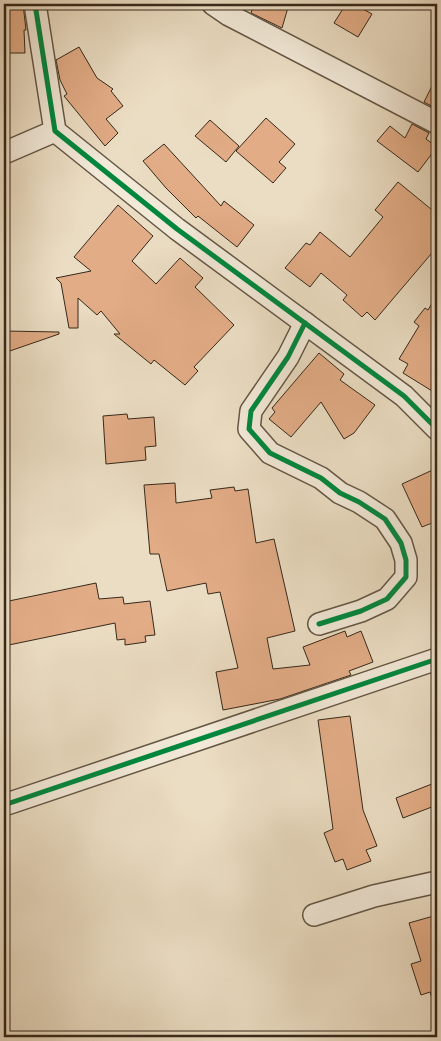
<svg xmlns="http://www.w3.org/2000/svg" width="441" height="1041" font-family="'Old Standard TT',serif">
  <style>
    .building { fill: #e2ac86; stroke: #36291a }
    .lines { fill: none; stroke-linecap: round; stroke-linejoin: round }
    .minor-casing { stroke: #635644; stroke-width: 24 }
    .minor { stroke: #f2e9d8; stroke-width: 21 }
    .cycleway-casing { stroke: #f2e9d8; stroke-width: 8 }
    .cycleway { stroke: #00873e; stroke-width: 5 }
  </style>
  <rect width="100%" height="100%" fill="#ebddc3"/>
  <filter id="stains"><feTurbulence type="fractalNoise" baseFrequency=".004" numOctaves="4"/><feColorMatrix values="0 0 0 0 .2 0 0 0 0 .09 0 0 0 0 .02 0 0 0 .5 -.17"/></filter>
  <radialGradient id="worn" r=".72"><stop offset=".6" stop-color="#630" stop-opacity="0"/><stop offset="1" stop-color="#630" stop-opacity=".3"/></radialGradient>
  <g class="building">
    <polygon points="4,4 23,4 26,30 24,30 25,53 4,53"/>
    <polygon points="254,4 289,4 282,28 251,13"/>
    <polygon points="346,4 354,4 372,14 358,37 334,23"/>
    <polygon points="79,47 97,78 113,89 111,91 123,106 106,119 118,133 105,146 64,96 67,94 60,80 56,60"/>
    <polygon points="437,76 437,109 424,102"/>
    <polygon points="266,118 295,144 279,162 286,168 273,183 236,151"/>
    <polygon points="210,120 239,146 226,162 195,136"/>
    <polygon points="412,124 429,133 426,139 437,147 418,172 377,141 390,126 405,138"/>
    <polygon points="164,144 221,206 224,201 254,225 237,247 198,216 196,218 166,188 143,161"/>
    <polygon points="398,182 437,214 437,247 375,320 367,312 362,317 343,300 347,295 321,273 310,287 285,268 306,243 310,245 320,232 350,257 383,217 375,210"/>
    <polygon points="118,205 153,236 132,261 156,284 180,258 203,278 195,287 234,325 194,367 198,371 185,385 154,360 151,364 114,334 120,334 101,311 97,315 78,298 78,328 69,328 61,283 56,278 91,271 74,257"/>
    <polygon points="437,295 437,394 403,373 408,364 399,359 419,326 414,322 425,308 428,310"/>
    <polygon points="4,331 59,332 59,334 4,353"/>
    <polygon points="319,353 344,374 340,380 375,405 354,433 344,439 321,402 291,437 269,419 275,412 272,408"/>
    <polygon points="127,414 128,419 154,417 156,446 145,447 146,460 106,464 103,416"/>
    <polygon points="437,468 437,521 422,527 402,484"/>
    <polygon points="175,483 176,503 212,498 210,490 234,487 235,491 248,489 256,543 274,539 295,631 267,638 273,669 310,665 303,647 345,631 347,637 361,631 373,662 349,671 351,675 280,699 223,710 216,672 238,668 220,592 208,594 206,583 167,591 159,554 150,554 144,485"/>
    <polygon points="96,583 99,599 123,597 124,604 150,601 155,635 145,636 146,642 125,645 125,639 117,640 115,623 4,646 4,602"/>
    <polygon points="350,716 363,810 377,846 366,850 371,861 347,870 343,859 335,862 324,833 333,829 318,720"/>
    <polygon points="437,782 437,805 403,818 396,798"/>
    <polygon points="437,915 437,1000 433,1001 430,992 421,995 411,964 421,961 409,923"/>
  </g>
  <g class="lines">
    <defs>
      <g id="minor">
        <polyline points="35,4 55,131 177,229 404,396 437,429"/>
        <polyline points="213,4 229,15 437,123"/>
        <polyline points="4,153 55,131"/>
        <polyline points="305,323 288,357 251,411 249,429 270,453 321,478 340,493 359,502 385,519 401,543 406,560 406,577 387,599 361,611 319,624"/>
        <polyline points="4,805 437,659"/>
        <polyline points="314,915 374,896 437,882"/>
      </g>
    </defs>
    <use href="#minor" class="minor-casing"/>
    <use href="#minor" class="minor"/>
    <defs>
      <g id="cycleway">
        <polyline points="35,4 55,131 177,229 404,396 437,429"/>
        <polyline points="305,323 288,357 251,411 249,429 270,453 321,478 340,493 359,502 385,519 401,543 406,560 406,577 387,599 361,611 319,624"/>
        <polyline points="4,805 437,659"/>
      </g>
    </defs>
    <use href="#cycleway" class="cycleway-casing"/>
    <use href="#cycleway" class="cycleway"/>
  </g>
  <rect width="441" height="1041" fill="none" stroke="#ebddc3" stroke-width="20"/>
  <rect x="5" y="5" width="431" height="1031" fill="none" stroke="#36291a" stroke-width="2.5"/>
  <rect x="10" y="10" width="421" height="1021" fill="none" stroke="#36291a"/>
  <rect width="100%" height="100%" filter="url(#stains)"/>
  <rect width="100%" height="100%" fill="url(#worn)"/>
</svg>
